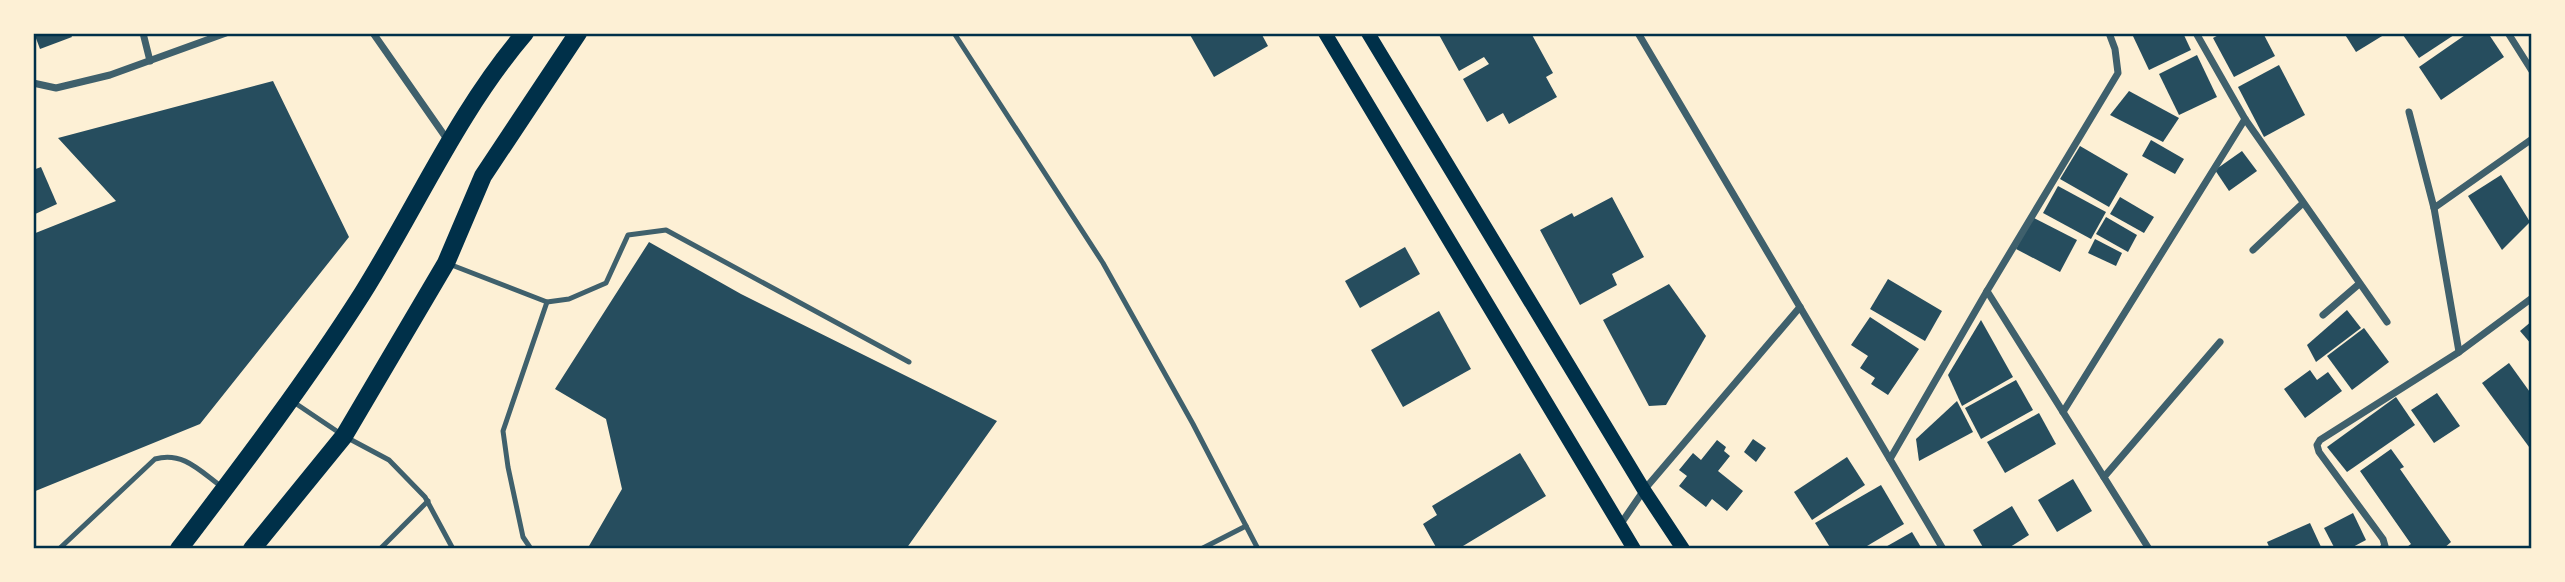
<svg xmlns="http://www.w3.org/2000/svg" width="2565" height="582" font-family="Mulish,sans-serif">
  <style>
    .building { fill: #264d5e }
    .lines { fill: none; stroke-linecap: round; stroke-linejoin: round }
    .service { stroke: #3f606c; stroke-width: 5 }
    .minor { stroke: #3f606c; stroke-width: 7 }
    .secondary { stroke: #003049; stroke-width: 14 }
    .primary { stroke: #003049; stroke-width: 18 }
    .neatline { fill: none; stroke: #003049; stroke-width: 2.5 }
  </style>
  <rect width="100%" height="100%" fill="#fdf0d5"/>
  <g class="building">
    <polygon points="34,33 70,33 72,37 40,49"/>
    <polygon points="1189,33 1261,33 1268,46 1214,77"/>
    <polygon points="1438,33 1531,33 1553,73 1546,77 1557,97 1509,124 1503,113 1487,122 1463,79 1489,64 1484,57 1459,71"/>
    <polygon points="2134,33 2183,33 2191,50 2149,70 2132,34"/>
    <polygon points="2222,33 2263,33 2275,56 2234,77 2213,38"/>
    <polygon points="2344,33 2387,33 2356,52"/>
    <polygon points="2406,33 2457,33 2419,58 2403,35"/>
    <polygon points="2468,33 2488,33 2504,57 2441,100 2419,67"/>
    <polygon points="2197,55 2217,97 2179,115 2159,74"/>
    <polygon points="2279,65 2305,115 2264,137 2238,87"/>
    <polygon points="273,81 349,237 200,424 33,492 33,234 116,201 58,138"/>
    <polygon points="2129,91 2179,118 2163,142 2110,115"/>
    <polygon points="2151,140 2184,159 2175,174 2142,156"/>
    <polygon points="2080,146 2128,174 2109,207 2060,179"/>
    <polygon points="2242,151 2257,171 2229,191 2215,170"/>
    <polygon points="41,167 57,204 33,215 33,170"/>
    <polygon points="2501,175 2530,222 2502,250 2468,196"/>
    <polygon points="2058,186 2106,212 2091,239 2043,213"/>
    <polygon points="1612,197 1644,257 1612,274 1617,285 1580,305 1540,230 1572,213 1574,217"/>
    <polygon points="2120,197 2154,217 2144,233 2110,214"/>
    <polygon points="2032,217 2077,240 2060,272 2016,249"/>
    <polygon points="2106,217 2137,235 2128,252 2096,234"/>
    <polygon points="2095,239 2122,253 2116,266 2088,253"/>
    <polygon points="649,242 741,294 997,421 906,549 594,549 589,546 622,489 606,419 555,389"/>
    <polygon points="1405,247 1420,274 1360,308 1345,281"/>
    <polygon points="1888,279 1942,311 1925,341 1870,309"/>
    <polygon points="1669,284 1706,336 1666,405 1649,406 1603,320"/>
    <polygon points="2347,310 2361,328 2316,362 2307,345"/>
    <polygon points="1439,311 1471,369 1403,407 1371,350"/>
    <polygon points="1870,317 1919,349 1888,395 1871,384 1875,378 1860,368 1868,356 1851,345"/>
    <polygon points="1981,320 2013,377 1962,406 1948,375"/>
    <polygon points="2532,321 2532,345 2520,331"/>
    <polygon points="2364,328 2389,362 2352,390 2327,356"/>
    <polygon points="2509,363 2532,395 2532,451 2482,383"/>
    <polygon points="2310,370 2317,380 2328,372 2342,391 2305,418 2284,389"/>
    <polygon points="2016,380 2033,410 1981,439 1965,408"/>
    <polygon points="2437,393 2460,426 2434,443 2411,410"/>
    <polygon points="2396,397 2415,425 2347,472 2327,447"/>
    <polygon points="1957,401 1973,432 1919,461 1916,439"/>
    <polygon points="2039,413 2056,444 2005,473 1987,442"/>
    <polygon points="1753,439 1766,448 1756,462 1744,452"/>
    <polygon points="1717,440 1726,447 1724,451 1730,456 1718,471 1743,491 1727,511 1712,499 1706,507 1679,486 1687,476 1679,470 1693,453 1701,460"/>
    <polygon points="2391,449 2404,467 2400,469 2451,542 2443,549 2404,549 2411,544 2360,471"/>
    <polygon points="1520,453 1546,496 1458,549 1437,549 1423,524 1437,515 1432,506"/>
    <polygon points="1847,457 1865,485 1812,520 1794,492"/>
    <polygon points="2073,479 2092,511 2057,532 2038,500"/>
    <polygon points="1881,485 1904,524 1862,549 1831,549 1815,523"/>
    <polygon points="2012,506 2029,535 2007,549 1984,549 1973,530"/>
    <polygon points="2353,513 2366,540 2349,549 2335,549 2324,528"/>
    <polygon points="2310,523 2322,549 2270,549 2267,542"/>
    <polygon points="1912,532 1922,549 1882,549"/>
  </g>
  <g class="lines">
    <g class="service">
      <polyline points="954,33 1103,263 1193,424 1258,549"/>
      <polyline points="449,264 547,302 569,299 606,283 628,235 666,230 909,362"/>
      <polyline points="292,401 344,436 389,460 425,497 453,549"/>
      <path d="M59 549 155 459C183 451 200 471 222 487"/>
      <polyline points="380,549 428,501"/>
      <polyline points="531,549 523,537 508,467 503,431 547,302"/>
      <polyline points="1201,549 1246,526"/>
    </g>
    <g class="minor">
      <polyline points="143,33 150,61"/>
      <polyline points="373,33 449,142"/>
      <polyline points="1638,33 1943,549"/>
      <polyline points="2196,33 2245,119 2387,322"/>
      <polyline points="2508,33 2532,71"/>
      <polyline points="33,83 56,88 110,75 226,33"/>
      <polyline points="2409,112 2434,208 2532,139"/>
      <polyline points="2253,250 2302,204"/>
      <polyline points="1987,291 2118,73 2115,49 2109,33"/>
      <polyline points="2323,315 2359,284"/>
      <polyline points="2459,352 2532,298"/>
      <polyline points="2063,412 2245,119"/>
      <polyline points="1890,459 1987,291 2149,549"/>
      <polyline points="2104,477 2220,342"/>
      <polyline points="1620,525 1644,490 1800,307"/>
      <polyline points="2382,549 2385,546 2383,539 2319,452 2317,445 2320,440 2459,352 2434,208"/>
    </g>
    <g class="secondary">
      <polyline points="1325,33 1634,549"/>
      <polyline points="1368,33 1644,490 1683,549"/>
    </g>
    <g class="primary">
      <path d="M179 549C242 466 306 382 362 294 416 208 458 111 525 33"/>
      <polyline points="252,549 344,436 446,263 483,176 578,33"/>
    </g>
  </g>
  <rect width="2565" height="582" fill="none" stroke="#fdf0d5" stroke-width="70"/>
  <rect x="35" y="35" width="2495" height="512" class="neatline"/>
</svg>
